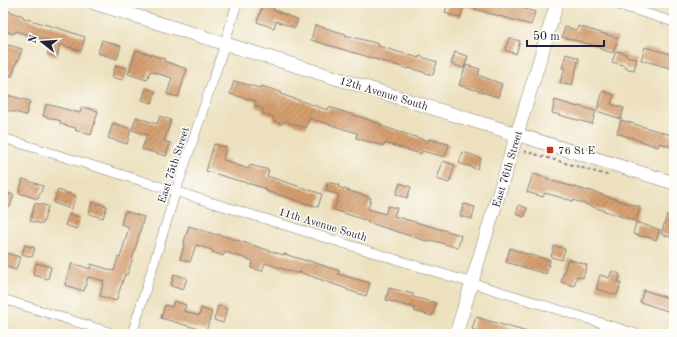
<svg xmlns="http://www.w3.org/2000/svg" width="677" height="337" font-family="'Old Standard TT',serif">
  <style>
    .building { fill: url(#building-hatch) }
    .lines { fill: none; stroke-linecap: round; stroke-linejoin: round }
    .street-casing { stroke: #87817c; stroke-width: 10 }
    .secondary-casing { stroke: #87817c; stroke-width: 14 }
    .path { stroke: #87817c; stroke-width: 2; stroke-dasharray: 3 3; stroke-linecap: butt }
    .street { stroke: #fff; stroke-width: 9 }
    .secondary { stroke: #fff; stroke-width: 13 }
    .poi-dot { fill: #c8321e; stroke: #fdfcf7; stroke-width: 1.5 }
    .labels { text-anchor: middle; stroke-width: 3; stroke-linejoin: round; paint-order: stroke }
    .street-label { font-size: 11px; fill: #22223b; stroke: #fdfcf7 }
    .poi-label { font-size: 11px; fill: #22223b; stroke: #fdfcf7; text-anchor: start }
  </style>
  <defs>
    <pattern id="building-hatch" width="6" height="6" patternUnits="userSpaceOnUse"><rect width="6" height="6" fill="#d59f6e"/><path d="M-1 1l2-2M0 6l6-6M5 7l2-2" fill="none" stroke="#ac815c"/></pattern>
  </defs>
  <rect width="100%" height="100%" fill="#fdfcf7"/>
  <filter id="ink" filterUnits="userSpaceOnUse"><feTurbulence type="fractalNoise" baseFrequency=".025" numOctaves="2"/><feDisplacementMap in="SourceGraphic" scale="8" xChannelSelector="R" yChannelSelector="G"/><feConvolveMatrix kernelMatrix="1 2 1 2 8 2 1 2 1" color-interpolation-filters="sRGB"/></filter>
  <filter id="wash" filterUnits="userSpaceOnUse"><feTurbulence type="fractalNoise" baseFrequency=".012" numOctaves="4" result="noise"/><feDisplacementMap in="SourceGraphic" scale="16" xChannelSelector="R" yChannelSelector="G"/><feGaussianBlur stdDeviation="0.9" result="paint"/><feColorMatrix in="noise" values="0 0 0 0 0 0 0 0 0 0 0 0 0 0 0 0 0 1.4 0 .05"/><feComposite in="paint" operator="in"/></filter>
  <g filter="url(#wash)">
    <rect width="100%" height="100%" fill="#ece0be"/>
    <g id="blocks">
      <g class="building">
        <polygon points="448,3 506,3 535,12 531,25 464,6 460,18 445,13"/>
        <polygon points="263,4 274,7 273,10 298,20 295,28 276,21 274,28 257,22"/>
        <polygon points="3,9 23,16 23,18 58,28 85,37 81,51 60,44 57,57 47,54 52,41 15,31 14,34 4,31 6,25 3,24"/>
        <polygon points="315,25 346,34 345,35 379,44 378,46 419,58 419,56 437,62 433,75 409,68 409,69 311,40"/>
        <polygon points="578,26 618,38 613,53 600,49 600,47 562,37 565,27 577,30"/>
        <polygon points="509,38 520,41 516,54 505,50"/>
        <polygon points="102,40 121,46 117,59 98,53"/>
        <polygon points="8,45 22,49 18,61 17,61 12,76 3,74 3,65"/>
        <polygon points="645,47 674,55 674,69 641,60"/>
        <polygon points="136,50 165,59 164,61 187,69 178,97 167,94 172,78 150,71 147,80 128,74"/>
        <polygon points="616,51 626,54 626,56 637,59 634,70 625,68 626,66 612,62"/>
        <polygon points="455,52 468,56 464,68 451,64"/>
        <polygon points="566,54 579,58 572,86 560,83 565,68 562,68"/>
        <polygon points="116,65 127,68 123,80 112,77"/>
        <polygon points="466,65 480,69 478,75 502,84 498,97 459,85"/>
        <polygon points="234,81 260,88 261,86 281,92 280,94 328,110 329,107 381,124 381,126 428,141 429,139 449,144 445,157 422,151 421,154 385,143 384,146 356,138 357,133 309,118 306,128 284,121 283,124 273,121 274,117 262,113 263,109 255,106 256,101 230,94"/>
        <polygon points="146,88 156,91 152,103 142,100"/>
        <polygon points="603,91 614,95 611,104 624,108 621,119 597,111"/>
        <polygon points="3,94 30,101 26,115 3,109"/>
        <polygon points="555,100 578,107 578,106 596,111 592,124 552,113"/>
        <polygon points="46,104 80,113 82,107 98,111 91,135 75,130 76,128 60,124 61,121 43,116"/>
        <polygon points="160,116 171,120 164,141 170,143 166,156 142,149 147,135 132,130 136,117 157,124"/>
        <polygon points="621,120 674,136 674,140 672,147 660,143 658,147 617,133"/>
        <polygon points="113,123 131,129 127,144 108,138"/>
        <polygon points="214,144 226,147 223,160 230,162 230,163 249,169 250,165 269,170 267,176 322,194 318,207 266,191 267,189 206,171"/>
        <polygon points="463,152 481,158 477,169 459,163"/>
        <polygon points="443,161 455,165 449,183 437,179"/>
        <polygon points="533,174 549,179 549,180 589,191 589,190 617,200 640,207 636,221 617,215 573,200 573,201 545,193 543,197 527,192"/>
        <polygon points="23,179 43,186 38,199 19,193"/>
        <polygon points="328,182 339,185 338,187 371,198 368,209 385,214 388,206 397,208 394,216 461,235 458,248 431,240 430,242 401,233 367,222 368,221 334,210 339,195 326,191"/>
        <polygon points="400,183 411,187 407,198 396,194"/>
        <polygon points="58,190 76,196 71,209 54,203"/>
        <polygon points="3,192 14,195 10,207 3,204"/>
        <polygon points="92,202 107,206 103,218 89,214"/>
        <polygon points="35,203 48,206 43,224 30,221"/>
        <polygon points="464,204 475,207 472,219 460,216"/>
        <polygon points="519,205 527,208 524,217 516,214"/>
        <polygon points="125,211 144,217 133,257 127,275 125,274 116,301 100,296 104,281 88,277 84,291 65,285 72,263 90,269 91,264 114,271 118,257 120,258 129,227 121,224"/>
        <polygon points="69,214 80,217 77,229 65,225"/>
        <polygon points="667,215 674,217 674,232 672,231 670,237 661,234"/>
        <polygon points="636,222 660,230 656,240 644,236 643,237 633,234"/>
        <polygon points="189,226 217,235 218,234 283,255 284,254 307,261 307,260 339,271 338,274 370,283 366,296 347,290 347,289 299,272 299,274 265,263 262,271 251,268 253,261 225,252 223,256 212,252 212,250 196,245 190,262 180,259 185,242 184,242"/>
        <polygon points="25,245 35,248 32,257 22,254"/>
        <polygon points="554,246 565,249 562,260 551,257"/>
        <polygon points="510,248 526,254 550,260 546,274 506,262"/>
        <polygon points="3,252 20,257 16,270 3,266"/>
        <polygon points="568,259 587,265 583,278 577,276 574,286 561,282"/>
        <polygon points="36,263 51,267 48,279 33,275"/>
        <polygon points="612,271 620,274 618,282 621,283 617,295 596,289 600,275 609,278"/>
        <polygon points="174,274 187,278 183,290 171,286"/>
        <polygon points="389,288 413,294 413,297 436,303 432,316 414,311 415,308 386,300"/>
        <polygon points="644,290 674,300 674,313 640,302"/>
        <polygon points="174,301 186,305 184,311 199,316 201,308 212,312 206,331 161,318 165,305 172,307"/>
        <polygon points="218,306 227,309 223,323 214,320"/>
        <polygon points="476,317 527,332 527,334 489,334 472,329"/>
      </g>
    </g>
  </g>
  <g filter="url(#ink)">
    <use href="#blocks" fill-opacity="0" stroke="#87817c" stroke-width="1"/>
    <g class="lines">
      <defs>
        <g id="street">
          <polyline points="612,3 674,22"/>
          <polyline points="3,138 637,334"/>
          <polyline points="3,299 115,334"/>
          <polyline points="132,334 176,191 220,59 237,3"/>
        </g>
        <g id="secondary">
          <polyline points="94,3 674,183"/>
          <polyline points="456,334 557,3"/>
        </g>
      </defs>
      <use href="#street" class="street-casing"/>
      <use href="#secondary" class="secondary-casing"/>
      <polyline class="path" points="524,151 610,176"/>
      <use href="#street" class="street"/>
      <use href="#secondary" class="secondary"/>
    </g>
  </g>
  <rect class="poi-dot" x="546" y="146" width="8" height="8" rx="2"/>
  <g class="labels">
    <g class="street-label">
      <text transform="translate(384 93) rotate(17)" y="4">12th Avenue South</text>
      <text transform="translate(173 165) rotate(-72)" y="4">East 75th Street</text>
      <text transform="translate(507 169) rotate(-73)" y="4">East 76th Street</text>
      <text transform="translate(323 224) rotate(17)" y="4">11th Avenue South</text>
    </g>
    <g class="poi-label">
      <text x="558" y="154">76 St E</text>
    </g>
  </g>
  <rect width="677" height="337" fill="none" stroke="#fdfcf7" stroke-width="16"/>
  <g transform="translate(42 42) rotate(287)" stroke="#fdfcf7" stroke-width="3" paint-order="stroke">
  <path d="M0-3L7 15L0 10L-7 15Z" fill="#22223b"/>
  <text y="-6" font-size="11" font-weight="bold" text-anchor="middle" fill="#22223b">N</text>
  </g>
  <path d="M527 40v6h77v-6" fill="none" stroke="#22223b" stroke-width="2"/>
  <text x="533" y="40" font-size="12" fill="#22223b" stroke="#fdfcf7" stroke-width="3" paint-order="stroke">50 m</text>
</svg>
